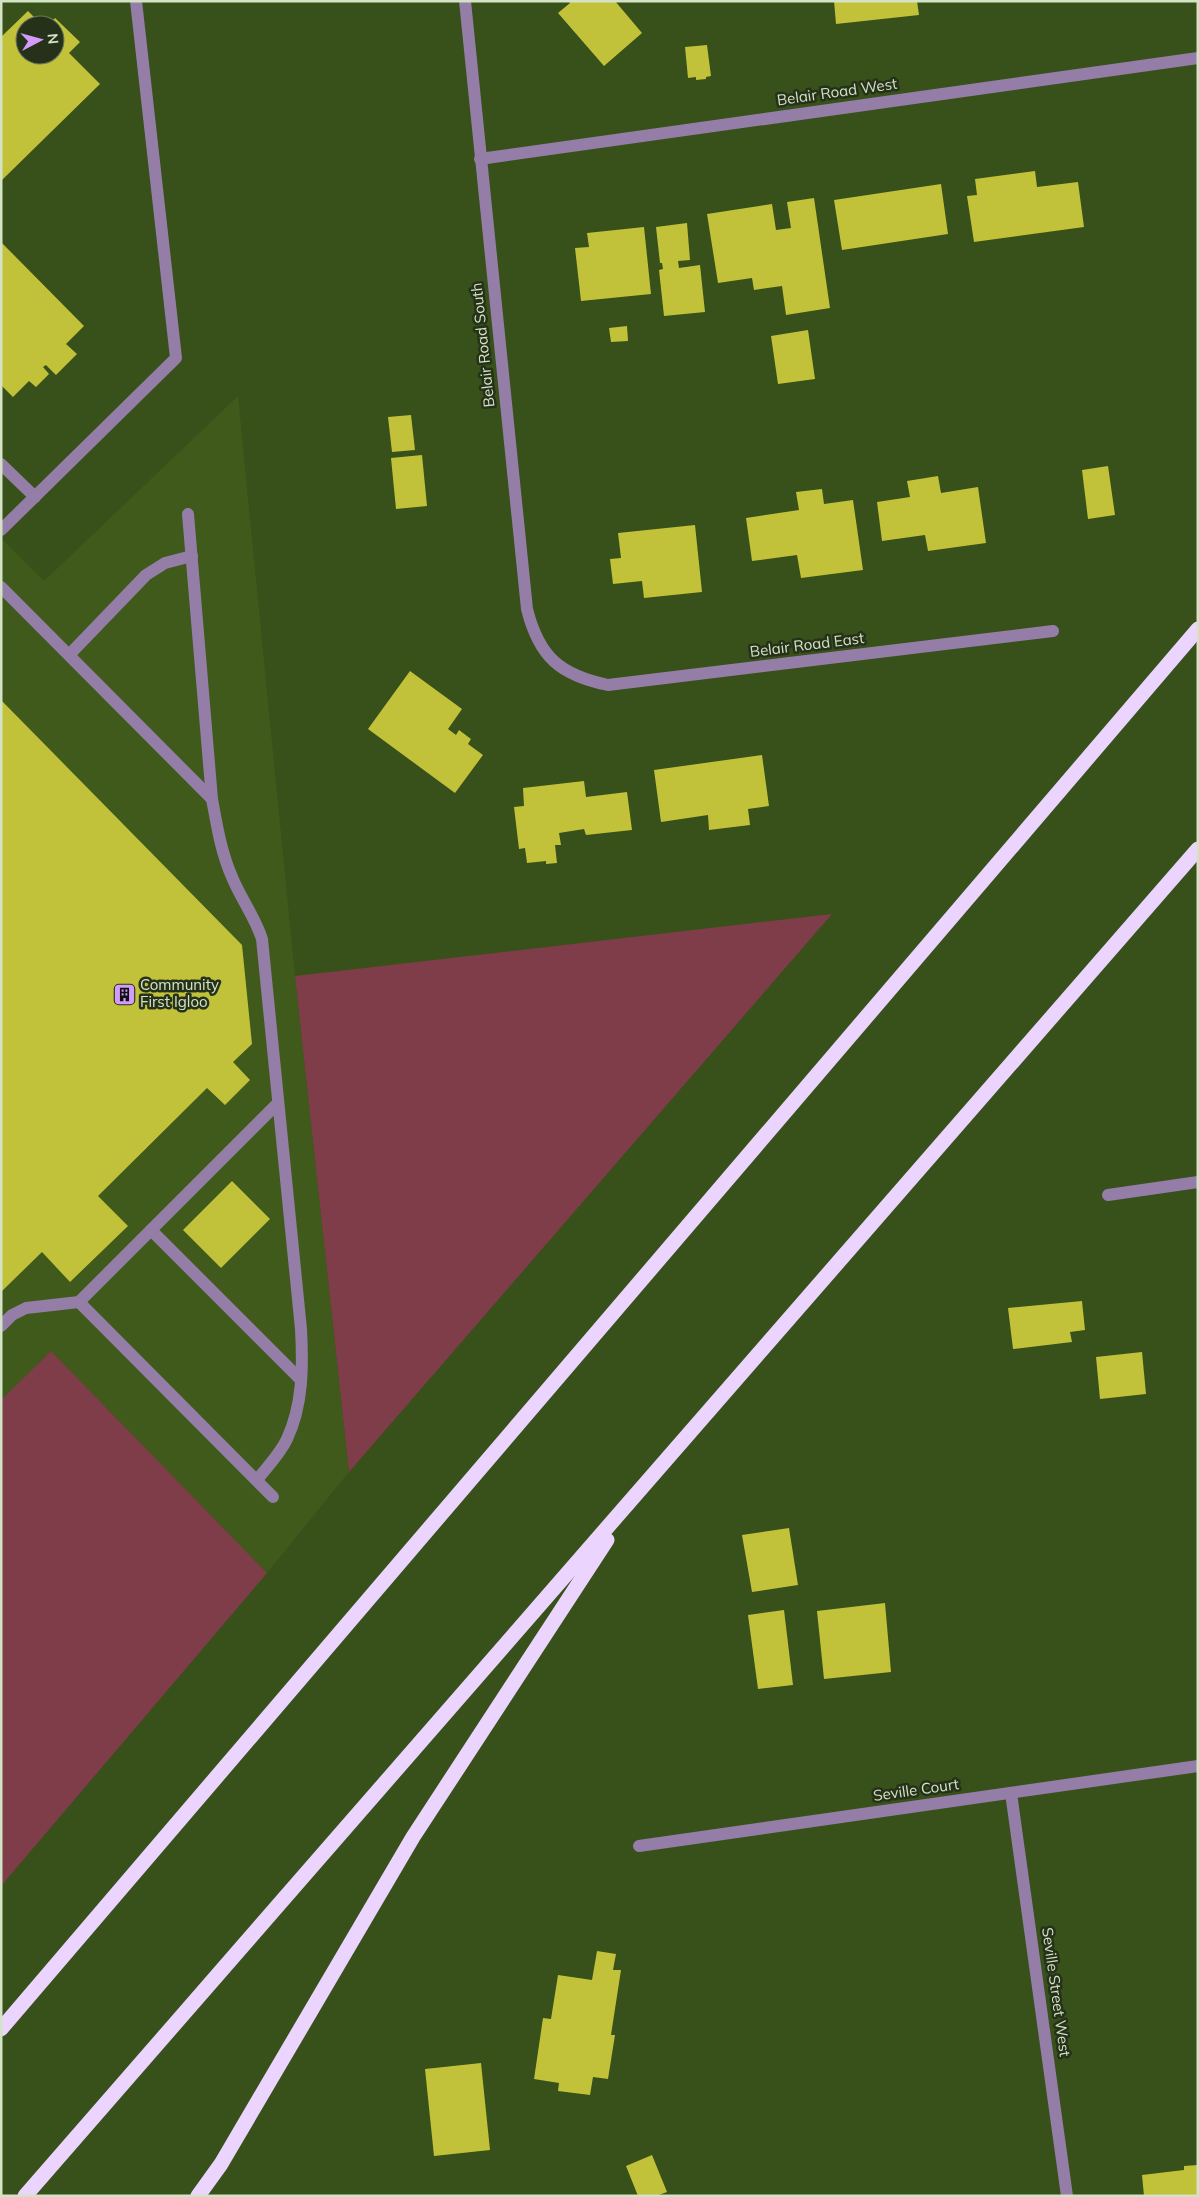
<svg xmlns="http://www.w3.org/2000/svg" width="1199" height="2197" font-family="Mulish,sans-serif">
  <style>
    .built { fill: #3f5a1b }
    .green { fill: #7f3d49 }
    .building { fill: #c2c23a }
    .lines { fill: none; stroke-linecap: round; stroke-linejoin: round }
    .minor { stroke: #947da7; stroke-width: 12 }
    .highway { stroke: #ebd5fe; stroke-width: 15 }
    .labels { text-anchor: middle; stroke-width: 5; stroke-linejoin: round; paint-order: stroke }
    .street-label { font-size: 15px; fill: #d4e3c5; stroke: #26311a }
    .poi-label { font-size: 15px; fill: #d4e3c5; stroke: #26311a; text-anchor: start }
  </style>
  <rect width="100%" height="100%" fill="#385019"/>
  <polygon class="built" points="238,396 295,976 349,1472 267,1573 51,1351 1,1400 1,538 44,581"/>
  <g class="green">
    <polygon points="832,914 349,1472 295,976"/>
    <polygon points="51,1351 267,1573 1,1886 1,1400"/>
  </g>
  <g class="building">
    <polygon points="569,1 615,1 642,33 604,66 558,13 570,3"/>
    <polygon points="834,1 917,1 919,15 836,24"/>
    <polygon points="28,11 42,25 25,25 25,55 55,55 55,25 48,25 55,18 80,42 69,53 100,84 1,181 1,37"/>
    <polygon points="707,45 711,76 706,77 706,79 696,80 696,77 688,78 685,47"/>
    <polygon points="1035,171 1037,187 1078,182 1084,227 974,242 967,196 977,195 975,179"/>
    <polygon points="941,184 948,234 842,250 834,200"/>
    <polygon points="814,198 830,308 786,315 782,286 754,290 752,278 718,283 707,214 772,204 776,230 791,228 787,202"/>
    <polygon points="687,223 690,260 678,261 679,268 700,265 705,312 664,316 659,270 663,269 662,263 660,263 656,227"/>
    <polygon points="644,227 651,294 581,301 575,248 589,247 587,233"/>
    <polygon points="1,242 84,326 66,344 77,354 56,375 46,365 43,367 49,374 36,387 29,381 13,397 1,385"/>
    <polygon points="627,326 628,341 611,342 609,328"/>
    <polygon points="808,330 815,379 778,384 771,336"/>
    <polygon points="411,415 415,450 392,452 388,417"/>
    <polygon points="422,455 427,506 396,509 391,458"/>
    <polygon points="1108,466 1115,515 1088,519 1082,470"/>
    <polygon points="938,476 941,493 978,487 986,543 928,551 925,535 882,541 877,502 910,497 907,481"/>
    <polygon points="822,489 824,504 853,500 863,570 801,578 797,555 752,561 746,518 799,510 796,492"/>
    <polygon points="695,525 702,592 644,598 642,581 613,584 610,559 621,558 618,533"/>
    <polygon points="410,671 462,709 448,729 456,735 459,730 471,739 468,744 483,755 455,793 368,729"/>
    <polygon points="1,700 242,945 252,1044 233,1062 250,1080 225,1105 207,1088 98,1196 128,1226 70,1282 42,1252 1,1292"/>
    <polygon points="762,755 769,806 748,809 750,825 709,830 708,815 661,822 654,770"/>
    <polygon points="584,781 586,797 627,792 632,830 586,835 584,829 559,833 561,845 555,845 557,863 546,864 546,861 527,863 525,848 519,849 514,807 524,806 523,788"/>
    <polygon points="232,1181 270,1219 221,1268 183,1230"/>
    <polygon points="1082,1301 1085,1330 1070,1332 1072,1342 1013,1349 1008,1308"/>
    <polygon points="1142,1352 1146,1394 1100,1399 1096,1357"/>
    <polygon points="789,1528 798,1585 752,1592 742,1535"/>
    <polygon points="885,1603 891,1672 824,1679 817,1611"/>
    <polygon points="784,1610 793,1685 758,1689 748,1615"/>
    <polygon points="597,1951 616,1954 613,1970 621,1970 611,2035 615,2035 608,2079 593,2077 590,2095 558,2091 559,2083 534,2079 543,2018 551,2019 558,1975 592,1980"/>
    <polygon points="481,2063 490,2150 434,2156 425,2069"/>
    <polygon points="652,2155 667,2192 656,2196 638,2196 626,2166"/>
    <polygon points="1198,2165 1198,2196 1144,2196 1142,2175 1184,2170 1184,2166"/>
  </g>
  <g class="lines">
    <g class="minor">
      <path d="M465 1 527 609C539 657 560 675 608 685L1053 631"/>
      <polyline points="480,159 1198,58"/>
      <polyline points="1,464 35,497"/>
      <path d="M188 514 212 799C217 826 221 852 232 877 241 899 255 917 262 939L301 1329C303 1366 303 1405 287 1439 280 1454 267 1467 257 1480"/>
      <polyline points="1,530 176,358 136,1"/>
      <polyline points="1,587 212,799"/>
      <polyline points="69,655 146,575 165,563 192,556"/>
      <polyline points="1108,1195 1198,1182"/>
      <polyline points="151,1230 301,1380"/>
      <polyline points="79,1302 273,1497"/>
      <polyline points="1,1326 12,1315 26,1308 79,1302 278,1103"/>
      <polyline points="1011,1793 1067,2196"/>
      <polyline points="639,1846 1198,1766"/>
    </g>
    <g class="highway">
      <polyline points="1,2029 1198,629"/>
      <polyline points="25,2196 1198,849"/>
      <polyline points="198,2196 221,2164 413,1837 607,1540"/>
    </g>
  </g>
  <defs>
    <symbol id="building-square" viewBox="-11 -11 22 22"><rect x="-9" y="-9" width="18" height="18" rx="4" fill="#d39cfc" stroke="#26311a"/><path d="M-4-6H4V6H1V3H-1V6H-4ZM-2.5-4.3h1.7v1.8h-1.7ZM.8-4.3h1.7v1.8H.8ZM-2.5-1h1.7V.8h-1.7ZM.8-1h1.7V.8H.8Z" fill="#111"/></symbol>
  </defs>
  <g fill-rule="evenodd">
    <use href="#building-square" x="112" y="982" width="25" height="25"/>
  </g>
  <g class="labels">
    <g class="street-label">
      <text transform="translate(837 92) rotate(-8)" y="5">Belair Road West</text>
      <text transform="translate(483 345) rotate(-96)" y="5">Belair Road South</text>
      <text transform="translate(807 645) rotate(-7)" y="5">Belair Road East</text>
      <text transform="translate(916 1790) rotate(-8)" y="5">Seville Court</text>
      <text transform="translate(1056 1992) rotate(82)" y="5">Seville Street West</text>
    </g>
    <g class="poi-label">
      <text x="140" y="990">Community<tspan x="140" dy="17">First Igloo</tspan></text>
    </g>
  </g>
  <rect width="1199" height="2197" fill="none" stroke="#d4e3c5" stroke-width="5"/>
  <g transform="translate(40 40) rotate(84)"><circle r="24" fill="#26311a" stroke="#6c785e"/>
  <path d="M0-4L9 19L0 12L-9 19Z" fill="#d39cfc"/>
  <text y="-8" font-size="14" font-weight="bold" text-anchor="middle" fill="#d4e3c5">N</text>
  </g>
</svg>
